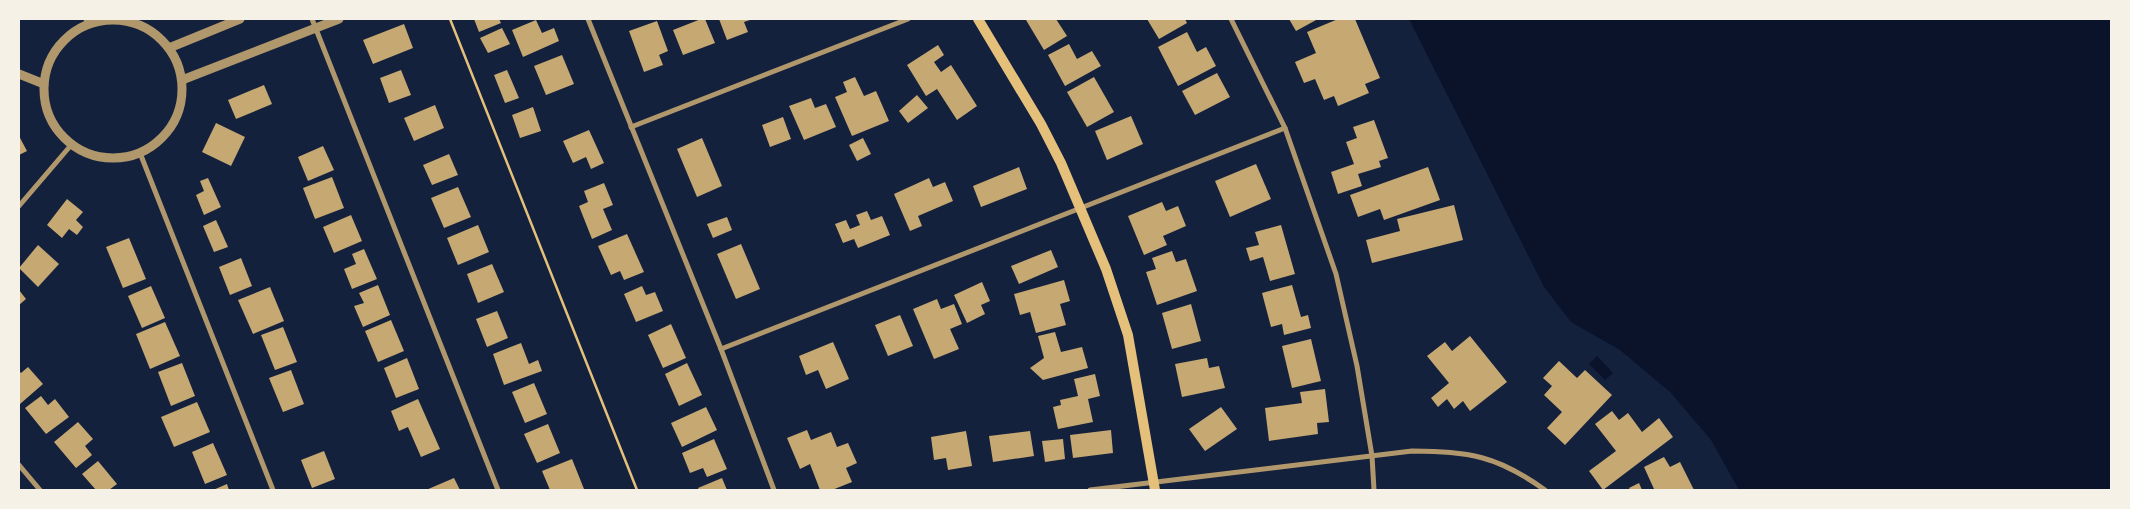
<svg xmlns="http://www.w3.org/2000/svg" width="2130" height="509" font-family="'DejaVu Sans',sans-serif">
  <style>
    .water { fill: #0b132b }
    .building { fill: #c6a872 }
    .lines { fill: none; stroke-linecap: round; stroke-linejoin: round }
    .path { stroke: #e5c07b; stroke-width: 2.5 }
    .minor { stroke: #b1986c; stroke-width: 5 }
    .tertiary { stroke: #b1986c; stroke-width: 9 }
    .secondary { stroke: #e5c07b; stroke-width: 10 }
  </style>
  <rect width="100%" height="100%" fill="#14213d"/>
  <g class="water">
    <polygon points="1409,19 2111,19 2111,490 1739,490 1711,440 1670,392 1620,350 1571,322 1544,287"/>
    <polygon points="1597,356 1613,373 1605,380 1589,364"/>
  </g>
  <g class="building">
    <polygon points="474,19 499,19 501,23 479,32"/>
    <polygon points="701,19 705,19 715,43 683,55 673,30"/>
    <polygon points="719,19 753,19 744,22 748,32 727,40"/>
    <polygon points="1028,19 1056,19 1067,36 1044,50 1026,20"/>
    <polygon points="1147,19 1185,19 1187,23 1159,39"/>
    <polygon points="1289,19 1318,19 1296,31"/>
    <polygon points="1338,19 1355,19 1380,78 1365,84 1369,93 1338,106 1334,96 1324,100 1315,79 1304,83 1295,62 1316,53 1307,32"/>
    <polygon points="536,20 542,33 554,28 559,41 523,57 512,30"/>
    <polygon points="657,21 668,51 659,55 663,65 644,72 629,31"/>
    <polygon points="404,24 413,48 373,64 363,40"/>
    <polygon points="502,28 510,44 488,53 480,38"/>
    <polygon points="1187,32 1197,52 1206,47 1216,66 1178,86 1158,47"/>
    <polygon points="1069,44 1077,59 1092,51 1101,66 1065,86 1048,55"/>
    <polygon points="938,45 944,55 934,62 941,72 951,65 977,106 957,120 937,89 926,96 907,65"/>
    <polygon points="562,55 574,84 546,95 534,66"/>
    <polygon points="401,70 411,95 389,103 380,78"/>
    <polygon points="507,70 519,98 505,103 494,75"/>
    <polygon points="1217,73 1230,97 1195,115 1182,91"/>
    <polygon points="855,77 864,96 876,91 889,121 852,136 835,97 847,92 843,82"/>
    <polygon points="1094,77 1114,112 1087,127 1067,92"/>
    <polygon points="264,85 272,104 236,119 228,100"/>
    <polygon points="917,95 928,108 908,123 899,111"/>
    <polygon points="811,98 815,108 826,104 836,127 804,140 789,106"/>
    <polygon points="435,105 444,128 414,141 404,118"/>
    <polygon points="533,107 541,131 520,138 512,115"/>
    <polygon points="1131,116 1143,144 1107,160 1095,131"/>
    <polygon points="783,117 791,139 770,147 762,125"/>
    <polygon points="1374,120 1388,158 1379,161 1381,167 1358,174 1362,186 1338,194 1331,172 1354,164 1346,142 1357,138 1353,127"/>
    <polygon points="216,123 245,137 231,166 202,152"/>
    <polygon points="589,130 604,163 591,169 586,157 573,163 563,141"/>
    <polygon points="19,136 27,151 19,155"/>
    <polygon points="702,138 722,186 697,197 677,149"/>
    <polygon points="863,138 871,154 857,161 849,145"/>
    <polygon points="323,146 334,170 308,181 298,157"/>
    <polygon points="449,154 458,175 432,185 423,165"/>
    <polygon points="1256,164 1271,199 1230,217 1215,181"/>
    <polygon points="1019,167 1027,189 981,207 973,186"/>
    <polygon points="1428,167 1440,200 1384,220 1380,209 1358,217 1350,195"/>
    <polygon points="332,177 344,208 315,219 303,188"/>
    <polygon points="208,178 221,207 204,215 196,195 204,191 200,181"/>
    <polygon points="929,178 933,187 945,182 953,201 918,216 922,226 910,231 894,194"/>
    <polygon points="604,183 613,205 603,209 612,230 592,239 579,206 588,202 584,191"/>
    <polygon points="458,187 471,217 444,228 431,198"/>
    <polygon points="67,199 83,212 76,220 83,227 77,235 69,229 62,238 47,225"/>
    <polygon points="1162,202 1166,211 1178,206 1186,226 1163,236 1167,245 1144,255 1128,216"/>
    <polygon points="1454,205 1463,240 1372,263 1366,240 1400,231 1397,219"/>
    <polygon points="867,211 871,220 882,216 890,235 858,248 854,239 843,243 835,224 846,220 850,229 860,225 856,215"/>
    <polygon points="351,215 362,241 334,253 323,227"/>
    <polygon points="727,217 732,230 713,238 707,224"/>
    <polygon points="216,220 228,247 214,252 203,226"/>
    <polygon points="478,225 489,252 458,265 447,238"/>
    <polygon points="1281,225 1295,274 1270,281 1263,257 1250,261 1246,248 1259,245 1255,232"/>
    <polygon points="627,234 644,272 624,280 620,271 611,275 598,246"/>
    <polygon points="129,238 146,279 123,288 106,247"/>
    <polygon points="741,244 760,289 736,299 717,254"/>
    <polygon points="38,245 59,264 38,287 19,268"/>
    <polygon points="364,249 377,279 352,289 344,269 356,264 352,254"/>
    <polygon points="1051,250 1058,267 1019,284 1011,266"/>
    <polygon points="1172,251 1176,262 1186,259 1197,291 1157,305 1146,272 1156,269 1152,258"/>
    <polygon points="241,258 252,286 230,295 219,267"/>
    <polygon points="492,264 504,292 478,303 467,274"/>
    <polygon points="1064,280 1070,301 1060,304 1066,325 1036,333 1030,312 1020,315 1014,294"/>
    <polygon points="982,282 990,301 981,305 985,314 967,323 954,295"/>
    <polygon points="378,285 390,315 363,327 354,306 364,303 359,293"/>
    <polygon points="1292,285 1301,317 1308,315 1311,328 1284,335 1282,324 1271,327 1262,293"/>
    <polygon points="151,286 165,318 142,328 128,296"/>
    <polygon points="642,286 646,295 655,292 663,311 636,322 624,294"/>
    <polygon points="270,287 284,321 253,334 238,300"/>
    <polygon points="19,290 26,299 19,305"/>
    <polygon points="937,299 941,309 954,304 962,324 950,329 959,349 934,359 913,309"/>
    <polygon points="1191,304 1201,341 1172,349 1162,313"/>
    <polygon points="497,311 508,338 487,347 476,319"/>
    <polygon points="900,315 913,346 888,356 875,325"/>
    <polygon points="391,320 404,351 378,362 365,331"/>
    <polygon points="165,322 180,356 150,369 136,334"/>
    <polygon points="671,324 686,358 663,368 648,335"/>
    <polygon points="283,327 297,362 275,370 261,335"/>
    <polygon points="1055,332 1061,352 1082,347 1088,368 1043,380 1030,368 1044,358 1038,336"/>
    <polygon points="1470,336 1507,382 1470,411 1463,401 1454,409 1447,399 1438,407 1431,398 1449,383 1427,356 1445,342 1452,351"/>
    <polygon points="1311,339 1321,381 1292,388 1282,346"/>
    <polygon points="833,342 849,379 826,389 818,370 806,375 799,356"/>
    <polygon points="521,343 529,364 538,360 542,371 504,385 493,354"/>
    <polygon points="407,358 419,389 396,398 384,368"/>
    <polygon points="1207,358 1209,368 1219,366 1225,388 1182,397 1175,364"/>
    <polygon points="1559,361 1577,378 1585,370 1612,395 1565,445 1547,428 1562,412 1544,395 1552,386 1543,378"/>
    <polygon points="182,363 195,396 171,406 158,372"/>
    <polygon points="687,363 702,395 679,406 665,374"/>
    <polygon points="28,367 43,384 20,404 19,371 21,373"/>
    <polygon points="291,370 304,404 283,412 269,378"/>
    <polygon points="1095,374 1100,396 1088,399 1093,422 1058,429 1053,407 1061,405 1060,400 1078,396 1074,379"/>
    <polygon points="534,383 547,414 525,423 512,392"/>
    <polygon points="1325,389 1329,422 1317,423 1318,434 1269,441 1265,408 1302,403 1300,392"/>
    <polygon points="41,396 48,405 55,399 69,417 46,434 25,408"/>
    <polygon points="418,399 440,449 421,457 408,427 399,431 391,411"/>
    <polygon points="197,402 210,432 174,447 161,417"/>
    <polygon points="706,407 717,430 682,447 671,423"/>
    <polygon points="1221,407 1237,429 1205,451 1189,429"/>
    <polygon points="1612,411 1619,420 1628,413 1642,432 1659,418 1673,437 1603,490 1589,471 1616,451 1595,424"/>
    <polygon points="78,422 93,439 85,446 92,455 76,468 54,442"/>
    <polygon points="548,424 560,453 537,463 524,434"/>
    <polygon points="807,430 811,440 831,432 837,447 848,443 857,463 846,468 852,482 832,490 820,490 810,464 800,469 787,438"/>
    <polygon points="1111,430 1113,453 1073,458 1070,435"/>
    <polygon points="966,431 972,466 948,470 946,458 934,460 931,437"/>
    <polygon points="1030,431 1034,456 993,462 989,436"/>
    <polygon points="714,439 727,469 707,477 703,468 690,473 682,453"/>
    <polygon points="1063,439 1065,459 1045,462 1042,441"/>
    <polygon points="213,443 227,475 205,484 192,452"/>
    <polygon points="324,451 335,479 312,488 301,460"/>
    <polygon points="1664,457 1670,467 1680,462 1694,490 1651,490 1654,489 1644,467"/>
    <polygon points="572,459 584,489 550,490 542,471"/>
    <polygon points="98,461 117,484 109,490 96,490 82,474"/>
    <polygon points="454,478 460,490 426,490"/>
    <polygon points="722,478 727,490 699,490 698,488"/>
    <polygon points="1639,483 1642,490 1630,490 1629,488"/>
    <polygon points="227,484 229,490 213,490"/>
  </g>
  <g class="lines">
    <polyline class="path" points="450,19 637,490"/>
    <g class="minor">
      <polyline points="86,19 88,24"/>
      <polyline points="312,19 498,490"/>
      <polyline points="588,19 721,349 774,490"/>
      <polyline points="1231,19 1285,128 1336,274 1357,366 1372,456 1374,490"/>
      <polyline points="631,127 908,19"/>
      <polyline points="140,153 273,490"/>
      <polyline points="19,206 72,144"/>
      <polyline points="721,349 1285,128"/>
      <polyline points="19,465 40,490"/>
      <path d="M1090 490 1412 451C1470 452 1496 455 1545 490"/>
    </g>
    <g class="tertiary">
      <circle cx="113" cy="89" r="69"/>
      <polyline points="169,48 240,19"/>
      <polyline points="19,74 44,84"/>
      <polyline points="182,80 339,19"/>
    </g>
    <polyline class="secondary" points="978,19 1041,124 1061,163 1106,269 1128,335 1155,490"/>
  </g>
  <rect width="2130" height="509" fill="none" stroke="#f6f1e7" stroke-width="40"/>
</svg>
